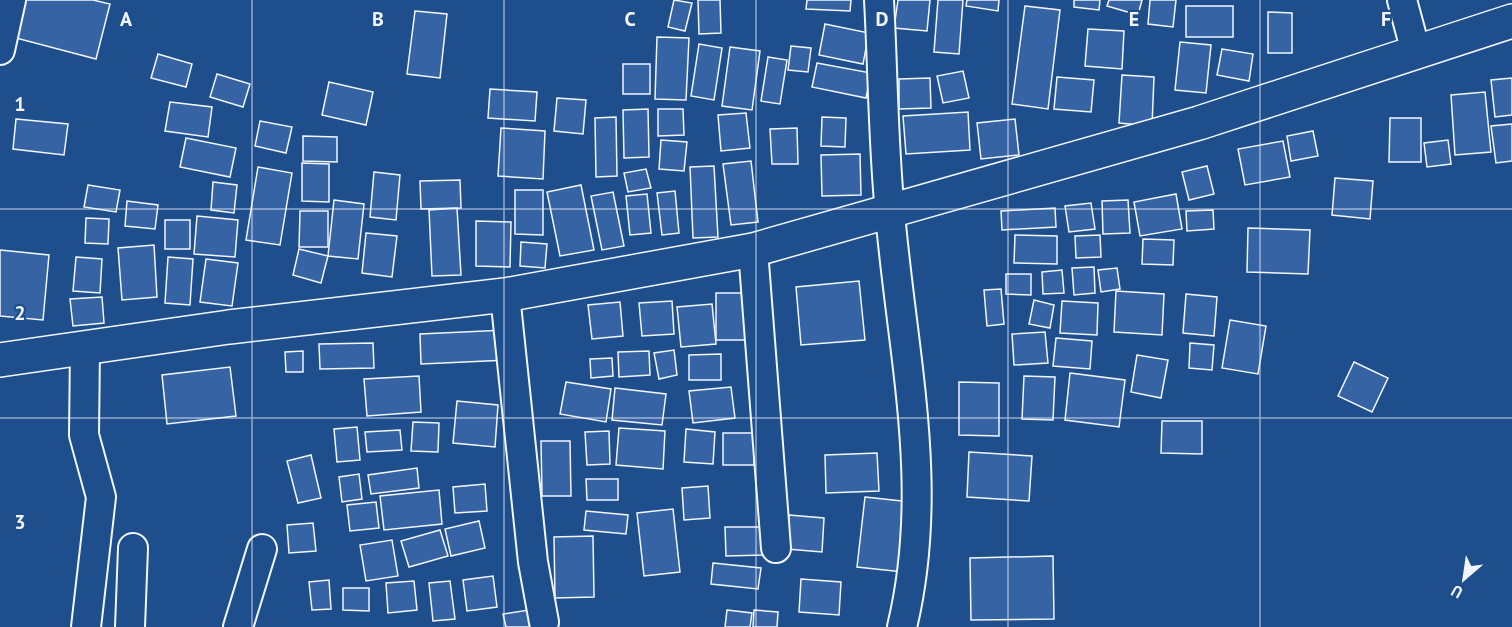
<svg xmlns="http://www.w3.org/2000/svg" width="1512" height="627" font-family="'PT Sans',sans-serif">
  <style>
    .building { fill: #3563a3; stroke: #f2f6ff; stroke-width: 1.5 }
    .lines { fill: none; stroke-linecap: round; stroke-linejoin: round }
    .minor-casing { stroke: #f2f6ff; stroke-width: 32 }
    .tertiary-casing { stroke: #f2f6ff; stroke-width: 36 }
    .minor { stroke: #1f4e8c; stroke-width: 28 }
    .tertiary { stroke: #1f4e8c; stroke-width: 33 }
    .grid { fill: none; stroke: #f2f6ff; stroke-width: 1.5; stroke-opacity: 0.55 }
    .grid-label { font-size: 20px; text-anchor: middle; font-weight: bold; fill: #f2f6ff; stroke: #1f4e8c; stroke-width: 4.5; stroke-linejoin: round; paint-order: stroke }
  </style>
  <rect width="100%" height="100%" fill="#1f4e8c"/>
  <g class="building">
    <polygon points="26,0 93,0 110,4 96,59 16,38"/>
    <polygon points="674,0 692,3 685,31 668,27"/>
    <polygon points="698,0 720,0 721,33 699,34"/>
    <polygon points="807,0 851,0 850,11 806,9"/>
    <polygon points="898,0 930,0 927,31 894,28"/>
    <polygon points="938,0 963,0 959,54 934,52"/>
    <polygon points="967,0 999,0 998,11 966,6"/>
    <polygon points="1074,0 1100,0 1099,10 1074,7"/>
    <polygon points="1109,0 1142,0 1138,15 1107,6"/>
    <polygon points="1150,0 1176,0 1173,27 1148,24"/>
    <polygon points="1025,6 1060,10 1048,109 1012,104"/>
    <rect x="1186" y="6" width="47" height="31"/>
    <polygon points="415,11 447,14 440,78 407,74"/>
    <polygon points="1268,12 1292,13 1292,53 1268,53"/>
    <polygon points="825,24 869,33 863,64 819,55"/>
    <polygon points="1088,29 1124,31 1122,69 1085,66"/>
    <polygon points="657,37 689,38 686,100 655,99"/>
    <polygon points="1180,42 1211,45 1206,93 1175,90"/>
    <polygon points="699,44 722,48 714,100 691,96"/>
    <polygon points="791,46 811,48 808,72 788,70"/>
    <polygon points="730,47 760,51 752,110 722,106"/>
    <polygon points="1222,49 1253,54 1249,81 1217,75"/>
    <polygon points="158,54 192,64 186,87 151,78"/>
    <polygon points="768,57 787,60 780,104 761,101"/>
    <polygon points="817,63 871,73 866,98 812,87"/>
    <rect x="623" y="64" width="27" height="30"/>
    <polygon points="963,71 969,98 943,103 937,76"/>
    <polygon points="217,74 250,84 243,107 210,97"/>
    <polygon points="1122,75 1154,77 1152,126 1119,123"/>
    <polygon points="1057,77 1094,80 1091,112 1054,109"/>
    <polygon points="930,78 931,108 899,109 899,79"/>
    <polygon points="1512,78 1512,115 1495,117 1491,80"/>
    <polygon points="329,82 373,92 366,125 322,115"/>
    <polygon points="490,89 537,92 535,121 488,118"/>
    <polygon points="1485,92 1491,152 1455,155 1451,95"/>
    <polygon points="557,98 586,100 583,134 554,131"/>
    <polygon points="170,102 212,107 208,137 165,131"/>
    <polygon points="648,109 649,157 624,158 623,110"/>
    <polygon points="658,109 683,109 684,135 658,136"/>
    <polygon points="968,112 970,150 906,154 903,116"/>
    <polygon points="746,113 750,148 721,151 718,115"/>
    <polygon points="616,117 617,176 596,177 595,118"/>
    <polygon points="822,117 846,118 845,147 821,146"/>
    <polygon points="1390,118 1421,118 1421,162 1389,162"/>
    <polygon points="16,119 68,124 64,155 13,149"/>
    <polygon points="1015,119 1019,155 981,159 977,123"/>
    <polygon points="260,121 292,127 286,153 255,146"/>
    <polygon points="1512,124 1512,161 1496,163 1491,126"/>
    <polygon points="501,128 545,131 543,179 498,176"/>
    <polygon points="797,128 798,164 772,164 770,129"/>
    <polygon points="1313,131 1318,156 1291,161 1287,136"/>
    <polygon points="303,136 337,137 337,162 303,161"/>
    <polygon points="186,138 236,148 230,177 180,167"/>
    <polygon points="661,140 687,142 684,171 659,169"/>
    <polygon points="1448,140 1451,164 1427,167 1424,143"/>
    <polygon points="1283,141 1290,177 1245,185 1238,149"/>
    <polygon points="860,154 861,195 822,196 821,155"/>
    <polygon points="751,161 758,222 731,225 723,164"/>
    <polygon points="302,163 329,164 329,202 302,201"/>
    <polygon points="714,166 718,237 693,238 690,167"/>
    <polygon points="1207,166 1214,194 1189,200 1182,172"/>
    <polygon points="258,167 292,173 280,245 246,240"/>
    <polygon points="646,169 651,188 628,192 624,173"/>
    <polygon points="374,172 400,175 396,220 370,217"/>
    <polygon points="1335,178 1373,181 1370,219 1332,215"/>
    <polygon points="460,180 461,208 421,209 420,181"/>
    <polygon points="213,182 237,185 234,213 211,210"/>
    <polygon points="88,185 120,190 116,212 84,207"/>
    <polygon points="581,185 594,250 560,256 547,192"/>
    <polygon points="515,190 543,190 543,235 515,234"/>
    <polygon points="675,191 679,233 662,235 657,193"/>
    <polygon points="613,192 624,246 602,250 591,196"/>
    <polygon points="647,194 651,233 630,235 626,196"/>
    <polygon points="1176,194 1182,229 1140,236 1134,202"/>
    <polygon points="334,200 364,204 358,259 328,256"/>
    <polygon points="1128,200 1130,233 1103,234 1102,201"/>
    <polygon points="127,201 158,205 155,229 125,226"/>
    <polygon points="1091,203 1095,229 1069,232 1065,206"/>
    <polygon points="457,208 461,275 432,276 429,210"/>
    <polygon points="1055,208 1056,227 1002,230 1001,211"/>
    <polygon points="1213,210 1214,229 1187,231 1186,211"/>
    <polygon points="300,211 328,211 328,247 299,247"/>
    <polygon points="197,216 238,220 235,257 194,254"/>
    <polygon points="86,218 109,219 108,244 85,243"/>
    <rect x="165" y="220" width="25" height="29"/>
    <polygon points="476,221 511,222 510,267 476,266"/>
    <polygon points="1248,228 1310,230 1308,274 1247,272"/>
    <polygon points="366,233 397,236 392,277 362,273"/>
    <polygon points="1015,235 1057,236 1057,264 1014,263"/>
    <polygon points="1100,235 1101,257 1076,258 1075,236"/>
    <polygon points="1143,239 1174,240 1173,265 1142,264"/>
    <polygon points="521,242 547,244 545,268 520,266"/>
    <polygon points="154,245 157,297 122,300 118,248"/>
    <polygon points="299,249 328,256 321,283 293,275"/>
    <polygon points="0,250 49,255 43,320 0,316"/>
    <polygon points="76,257 102,259 100,293 73,291"/>
    <polygon points="168,257 193,259 190,305 165,303"/>
    <polygon points="206,259 238,263 232,306 200,302"/>
    <polygon points="1094,267 1095,293 1074,295 1072,268"/>
    <polygon points="1117,268 1120,289 1101,292 1098,270"/>
    <polygon points="1062,270 1064,293 1043,294 1042,272"/>
    <polygon points="1006,274 1031,274 1031,295 1006,294"/>
    <polygon points="859,281 865,340 801,345 796,287"/>
    <polygon points="1001,289 1004,324 987,326 984,290"/>
    <polygon points="1116,291 1164,294 1162,335 1114,332"/>
    <polygon points="716,293 748,293 749,340 716,340"/>
    <polygon points="1186,294 1217,297 1214,336 1183,333"/>
    <polygon points="102,297 104,323 73,326 70,299"/>
    <polygon points="1034,300 1054,305 1050,328 1029,324"/>
    <polygon points="672,301 674,334 642,336 639,303"/>
    <polygon points="1062,301 1098,303 1097,335 1060,333"/>
    <polygon points="620,302 623,336 592,339 588,305"/>
    <polygon points="712,304 716,344 681,347 677,307"/>
    <polygon points="1230,320 1266,326 1258,374 1222,368"/>
    <polygon points="506,330 508,360 421,364 420,334"/>
    <polygon points="1045,332 1048,363 1014,365 1012,334"/>
    <polygon points="1056,338 1092,341 1090,369 1053,366"/>
    <polygon points="373,343 374,368 320,369 319,344"/>
    <polygon points="1190,343 1214,345 1212,370 1189,368"/>
    <polygon points="674,350 677,375 659,379 654,353"/>
    <polygon points="303,351 303,372 286,372 285,352"/>
    <polygon points="649,351 650,375 619,377 618,352"/>
    <polygon points="721,354 721,380 689,380 689,355"/>
    <polygon points="1137,355 1168,360 1161,398 1131,392"/>
    <polygon points="612,358 613,376 591,378 590,359"/>
    <polygon points="1354,362 1388,378 1372,412 1338,396"/>
    <polygon points="230,367 236,416 167,424 162,375"/>
    <polygon points="1070,373 1125,380 1119,427 1065,420"/>
    <polygon points="419,376 421,412 367,416 364,379"/>
    <polygon points="1024,376 1055,377 1053,420 1022,419"/>
    <polygon points="566,382 611,389 606,422 560,414"/>
    <polygon points="959,382 999,383 999,436 959,435"/>
    <polygon points="731,387 735,418 693,423 689,391"/>
    <polygon points="615,388 666,394 662,425 612,420"/>
    <polygon points="457,401 498,405 495,447 453,443"/>
    <polygon points="1162,421 1202,421 1202,454 1161,453"/>
    <polygon points="413,422 439,423 438,452 411,451"/>
    <polygon points="357,427 360,460 337,462 334,429"/>
    <polygon points="619,428 665,431 663,469 616,465"/>
    <polygon points="686,429 715,432 713,464 684,462"/>
    <polygon points="400,430 402,450 367,452 365,432"/>
    <polygon points="609,431 610,464 587,465 585,432"/>
    <polygon points="723,433 755,433 754,465 723,465"/>
    <polygon points="541,441 570,441 571,496 542,496"/>
    <polygon points="969,452 1032,456 1029,501 967,497"/>
    <polygon points="877,453 879,491 826,493 825,455"/>
    <polygon points="311,455 321,498 298,503 287,461"/>
    <polygon points="417,468 419,488 371,494 368,475"/>
    <polygon points="359,474 362,499 342,502 339,477"/>
    <polygon points="586,479 618,479 618,500 587,500"/>
    <polygon points="485,484 487,511 455,513 453,487"/>
    <polygon points="708,486 710,518 684,520 682,488"/>
    <polygon points="439,490 442,524 384,530 380,496"/>
    <polygon points="865,497 911,502 903,572 857,567"/>
    <polygon points="376,502 379,528 350,531 347,505"/>
    <polygon points="673,509 680,572 644,576 637,513"/>
    <polygon points="586,511 628,515 626,534 584,530"/>
    <polygon points="789,515 824,518 822,552 787,549"/>
    <polygon points="479,521 485,548 451,556 445,529"/>
    <polygon points="313,523 316,551 289,553 287,525"/>
    <polygon points="725,527 762,527 764,555 726,556"/>
    <polygon points="440,530 448,556 409,567 401,541"/>
    <polygon points="593,536 594,597 555,598 554,537"/>
    <polygon points="392,540 398,576 366,581 360,545"/>
    <polygon points="1053,556 1054,619 971,620 970,558"/>
    <polygon points="713,563 761,568 758,589 711,584"/>
    <polygon points="493,576 497,607 467,611 463,580"/>
    <polygon points="801,579 841,582 839,615 799,612"/>
    <polygon points="329,580 331,609 312,610 309,582"/>
    <polygon points="414,581 417,610 388,613 386,583"/>
    <polygon points="450,581 455,619 433,621 429,583"/>
    <polygon points="343,588 369,588 369,611 343,610"/>
    <polygon points="529,610 532,627 506,627 503,614"/>
    <polygon points="727,610 752,613 750,627 725,627"/>
    <polygon points="754,610 778,612 777,627 753,627"/>
  </g>
  <g class="lines">
    <defs>
      <g id="minor">
        <path d="M879 0C883 71 883 142 890 213 902 354 936 486 902 627"/>
        <polyline points="1402,0 1416,52"/>
        <polyline points="0,50 11,0"/>
        <polyline points="753,250 776,548"/>
        <polyline points="505,295 533,562 544,622"/>
        <polyline points="85,348 84,435 101,497 86,627"/>
        <polyline points="130,627 133,548"/>
        <polyline points="238,627 262,549"/>
      </g>
      <polyline id="tertiary" points="0,360 229,327 505,295 753,250 1199,123 1512,21"/>
    </defs>
    <use href="#minor" class="minor-casing"/>
    <use href="#tertiary" class="tertiary-casing"/>
    <use href="#minor" class="minor"/>
    <use href="#tertiary" class="tertiary"/>
  </g>
  <path class="grid" d="M252 0V627M504 0V627M756 0V627M1008 0V627M1260 0V627M0 209H1512M0 418H1512"/>
  <g class="grid-label">
    <text x="126" y="26">A</text>
    <text x="378" y="26">B</text>
    <text x="630" y="26">C</text>
    <text x="882" y="26">D</text>
    <text x="1134" y="26">E</text>
    <text x="1386" y="26">F</text>
    <text x="20" y="111">1</text>
    <text x="20" y="320">2</text>
    <text x="20" y="529">3</text>
  </g>
  <g transform="translate(1464 579) rotate(209)" stroke="#1f4e8c" stroke-width="4.5" paint-order="stroke">
  <path d="M0-4.5L10 22L0 15L-10 22Z" fill="#f2f6ff"/>
  <text y="-9" font-size="16" font-weight="bold" text-anchor="middle" fill="#f2f6ff">U</text>
  </g>
</svg>
